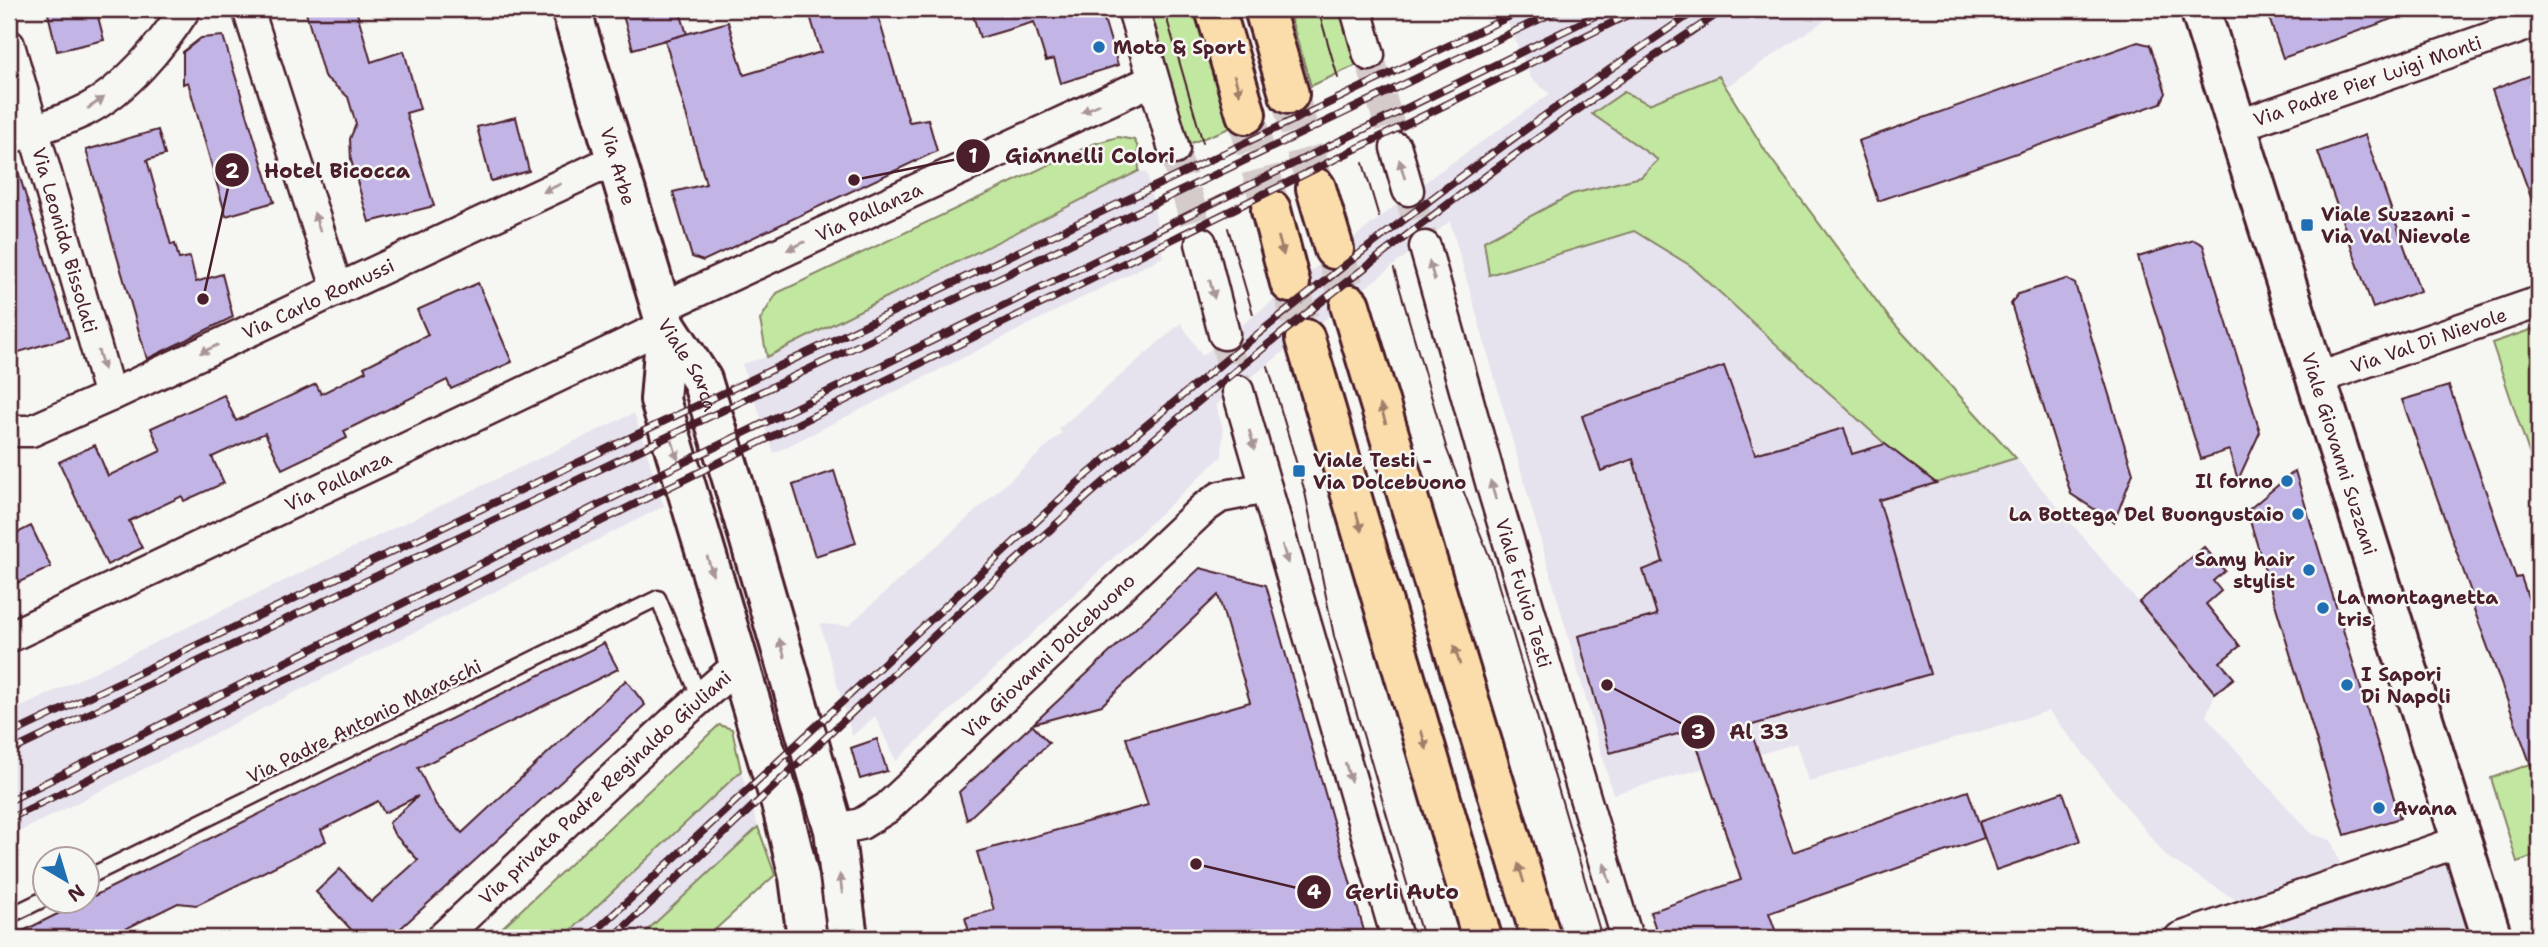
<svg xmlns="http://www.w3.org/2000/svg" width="2548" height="947" font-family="'Shantell Sans',sans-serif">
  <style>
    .built { fill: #e6e2ee }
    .green { fill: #c2e7a1; stroke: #868366; stroke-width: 2 }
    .building { fill: #c2b5e6; stroke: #4a1f2b; stroke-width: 2 }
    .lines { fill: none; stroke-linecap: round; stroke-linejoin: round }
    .street-tunnel { stroke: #d4cbca; stroke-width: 30; stroke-dasharray: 30 15; stroke-linecap: butt }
    .primary-tunnel { stroke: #d4cbca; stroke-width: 38; stroke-dasharray: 38 19; stroke-linecap: butt }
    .lane-casing { stroke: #4a1f2b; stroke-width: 19 }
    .street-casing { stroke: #4a1f2b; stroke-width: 35 }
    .secondary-casing { stroke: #4a1f2b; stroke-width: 44 }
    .primary-casing { stroke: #4a1f2b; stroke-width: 44 }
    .lane { stroke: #f6f6f2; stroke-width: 14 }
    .street { stroke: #f6f6f2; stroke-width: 30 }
    .secondary { stroke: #f6f6f2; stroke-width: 38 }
    .primary { stroke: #fbddab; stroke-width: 38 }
    .tram { stroke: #4a1f2b; stroke-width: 2 }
    .rail-casing { stroke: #4a1f2b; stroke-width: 8 }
    .rail { stroke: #f6f6f2; stroke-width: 5; stroke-dasharray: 16; stroke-linecap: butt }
    .oneway { fill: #a27e6b }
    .oneway2 { fill: #a99598 }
    .poi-dot { fill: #1f6fb2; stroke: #f6f6f2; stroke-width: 2.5 }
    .labels { text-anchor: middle; stroke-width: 5; stroke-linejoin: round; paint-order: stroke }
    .poi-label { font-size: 19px; font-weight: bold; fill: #4a1f2b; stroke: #f6f6f2; text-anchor: start }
    .street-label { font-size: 19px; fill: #4a1f2b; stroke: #f6f6f2 }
    .leader { fill: none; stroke: #4a1f2b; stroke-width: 2.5 }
    .callout-dot { fill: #4a1f2b; stroke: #f6f6f2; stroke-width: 2.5 }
    .mark-label { font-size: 21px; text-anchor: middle; font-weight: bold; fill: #fff }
    .callout-label { font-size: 21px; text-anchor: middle; font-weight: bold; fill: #4a1f2b; stroke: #f6f6f2; stroke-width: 5; stroke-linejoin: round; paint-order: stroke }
  </style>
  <rect width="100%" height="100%" fill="#f6f6f2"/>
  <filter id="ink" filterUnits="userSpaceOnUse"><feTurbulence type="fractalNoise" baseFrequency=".0143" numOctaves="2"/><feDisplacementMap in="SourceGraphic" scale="14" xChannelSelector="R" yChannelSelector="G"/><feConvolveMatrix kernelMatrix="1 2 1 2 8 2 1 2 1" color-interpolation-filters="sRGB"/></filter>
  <g filter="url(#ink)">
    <g class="built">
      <polygon points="1502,9 1841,9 1726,87 1719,77 1649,104 1593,114 1659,159 1641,177 1572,194 1490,275 1634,231 1691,266 1885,444 1936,483 2016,458 2215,693 2206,716 2311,834 2331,840 2345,877 2251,909 2167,857 2049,711 1809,781 1796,743 1710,770 1704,768 1613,794 1450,221 1216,405 1223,430 1222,456 896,761 875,716 852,736 820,624 848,626 1062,433 1059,429 1181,323 1202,356 1436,174 1550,94 1531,78"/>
      <polygon points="1139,171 1147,173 1163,257 774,453 742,364 767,357"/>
      <polygon points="634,413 664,506 9,837 9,713"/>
      <polygon points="741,771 758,827 639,938 563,938"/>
      <polygon points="2461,846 2489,938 2285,938 2274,911"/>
    </g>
    <g class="green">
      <polygon points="1148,9 1197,9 1230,128 1189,144"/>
      <polygon points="1288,9 1342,9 1359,64 1311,86"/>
      <polygon points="1719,76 1766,152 1890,319 2016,458 1936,483 1885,444 1691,266 1634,231 1489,275 1484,241 1572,194 1641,177 1658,160 1592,114 1624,92 1649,104"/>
      <polygon points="1118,137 1134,140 1138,147 1139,171 767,357 760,320 777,293 1093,144"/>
      <polygon points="2539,327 2539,482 2492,343"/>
      <polygon points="719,725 732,729 741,771 563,938 491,938"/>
      <polygon points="2539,761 2539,854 2517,862 2491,778"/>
      <polygon points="758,827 775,875 706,938 639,938"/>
    </g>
    <g class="building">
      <polygon points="47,9 96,9 104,40 57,51"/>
      <polygon points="305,9 356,9 371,62 404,51 420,109 406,113 434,206 369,222 351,160 350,139 356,124 348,97 324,76"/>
      <polygon points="621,9 679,9 687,34 633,49"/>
      <polygon points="808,9 876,9 909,122 928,119 937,151 703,261 692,257 673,192 706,184 665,40 728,22 744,75 821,52"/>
      <polygon points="971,9 1101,9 1118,65 1061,83 1054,59 1046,61 1034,22 980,38"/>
      <polygon points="2266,9 2411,9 2412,12 2283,58"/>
      <polygon points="223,36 274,202 226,216 188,82 183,84 183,52 201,38"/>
      <polygon points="2138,42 2150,45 2166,93 2161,103 1878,201 1858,141"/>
      <polygon points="2539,72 2539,211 2536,211 2492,90"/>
      <polygon points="516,117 529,171 491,181 477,127"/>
      <polygon points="158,130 165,155 147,160 171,245 175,244 179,259 190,257 196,282 222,274 233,317 147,359 86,150"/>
      <polygon points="2365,135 2420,291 2373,308 2318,152"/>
      <polygon points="15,161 69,337 9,355 9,162"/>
      <polygon points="2194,240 2203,245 2260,432 2238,480 2229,450 2201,459 2138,257"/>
      <polygon points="2066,279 2075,284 2133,473 2114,522 2071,494 2011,304 2018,294"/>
      <polygon points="478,283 512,362 451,389 447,380 344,431 347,438 282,469 265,433 212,457 224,483 184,501 182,496 129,521 142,548 107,565 59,462 95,445 108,476 161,451 151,428 224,395 236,421 316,384 321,394 366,371 364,367 428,335 417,310"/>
      <polygon points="1724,366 1755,454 1844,428 1852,454 1885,444 1936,483 1879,500 1930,674 1749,726 1793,852 1968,791 1984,838 1769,913 1778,938 1659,938 1650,912 1741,880 1692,730 1610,753 1578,636 1657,615 1643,570 1663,562 1633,459 1601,471 1582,416"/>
      <polygon points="2449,386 2516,578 2521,577 2539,629 2539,779 2536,779 2468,593 2471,592 2402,400"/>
      <polygon points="834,471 856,543 815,556 793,485"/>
      <polygon points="2295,471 2400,818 2345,835 2247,511"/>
      <polygon points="31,526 51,567 9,587 9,537"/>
      <polygon points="2204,547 2225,571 2213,581 2221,591 2206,604 2240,646 2220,662 2234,678 2215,693 2139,602"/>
      <polygon points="1200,568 1266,585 1366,938 971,938 965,918 994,910 977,852 1148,805 1126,738 1250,702 1218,595 1102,705 1033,724"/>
      <polygon points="604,643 618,669 418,768 436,805 462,833 626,680 645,705 390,938 359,938 316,892 340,869 371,902 418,860 394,834 389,823 418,796 384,813 378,801 321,830 326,841 197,905 178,903 107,938 9,938"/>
      <polygon points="1032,725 1049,743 967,820 959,792"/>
      <polygon points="877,739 887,771 860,779 851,748"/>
      <polygon points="2063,792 2080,841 1996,870 1979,822"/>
    </g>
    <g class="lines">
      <g class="street-tunnel">
        <polyline points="1369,55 1396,148"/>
        <polyline points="1174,149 1201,243"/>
        <polyline points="1408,190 1425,247"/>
        <polyline points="1224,334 1238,391"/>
      </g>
      <g class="primary-tunnel">
        <polyline points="1289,94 1316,188"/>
        <polyline points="1246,114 1271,210"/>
        <polyline points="1334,249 1350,305"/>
        <polyline points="1290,283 1305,339"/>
      </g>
      <defs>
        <g id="lane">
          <polyline points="88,877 658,598 700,698"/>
          <polyline points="9,916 46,898"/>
        </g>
        <g id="street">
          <polyline points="248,9 337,288"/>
          <polyline points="1133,9 1174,149"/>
          <polyline points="1356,9 1369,55"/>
          <path id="s1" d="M9 45 110 396"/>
          <path id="s2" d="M2237 126 2539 21"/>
          <path d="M9 138C34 130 62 122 86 110 126 89 161 47 185 9"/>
          <polyline points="1396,148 1408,190"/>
          <polyline points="1201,243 1224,334"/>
          <path id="s3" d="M1425 247 1492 486 1627 938"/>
          <path id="s4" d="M661 308 1153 80"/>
          <path id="s5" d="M2316 379 2539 302"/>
          <polyline points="1238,391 1397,938"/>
          <path id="s6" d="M9 431H31L110 396 614 160"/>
          <path id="s7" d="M9 637 666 325"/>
          <path id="s8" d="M834 830 861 824 887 808 1204 508 1220 497 1266 488"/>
          <path id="s9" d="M442 938 672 723 728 674 741 669"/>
          <polyline points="2180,938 2461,841"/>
        </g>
        <g id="secondary">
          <path id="s10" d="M571 9 666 325 702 380 733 482 834 830 848 938"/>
          <path id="s11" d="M2200 9 2492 938"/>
          <polyline points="666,325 660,400 782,807 799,877 807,938"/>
        </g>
        <g id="primary">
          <polyline points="1215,9 1246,114"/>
          <polyline points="1264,9 1289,94"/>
          <polyline points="1316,188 1334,249"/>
          <polyline points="1271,210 1290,283"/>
          <polyline points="1350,305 1541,938"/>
          <polyline points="1305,339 1482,938"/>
        </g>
      </defs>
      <use href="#lane" class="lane-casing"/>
      <use href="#street" class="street-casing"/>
      <use href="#secondary" class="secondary-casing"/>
      <use href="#primary" class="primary-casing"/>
      <use href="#lane" class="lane"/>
      <use href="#street" class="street"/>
      <use href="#secondary" class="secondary"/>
      <use href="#primary" class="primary"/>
      <g class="tram">
        <polyline points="1164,9 1203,143"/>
        <polyline points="1318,9 1338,78"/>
        <polyline points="1363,163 1379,217"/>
        <polyline points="1228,228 1253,314"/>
        <polyline points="1394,269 1447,450 1492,563 1602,938"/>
        <polyline points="1268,366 1305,492 1334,636 1423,938"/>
      </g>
      <defs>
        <g id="rail">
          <polyline points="9,735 1525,9"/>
          <polyline points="9,752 1561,9"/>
          <polyline points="9,801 654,477 1609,9"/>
          <polyline points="9,819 659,492 1640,9"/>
          <path d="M588 938 1081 480C1279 312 1483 153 1698 9"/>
          <path d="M613 938C771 791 926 639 1088 496 1289 320 1503 156 1725 9"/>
        </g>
      </defs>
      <use href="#rail" class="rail-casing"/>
      <use href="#rail" class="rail"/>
    </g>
    <defs><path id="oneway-solid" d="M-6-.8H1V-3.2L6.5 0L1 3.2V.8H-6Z" transform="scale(1.75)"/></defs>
    <g class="oneway">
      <use href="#oneway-solid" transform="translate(1237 85) rotate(74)"/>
      <use href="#oneway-solid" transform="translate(1281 246) rotate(75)"/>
      <use href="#oneway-solid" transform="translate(1383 414) rotate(-107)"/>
      <use href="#oneway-solid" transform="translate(1359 522) rotate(74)"/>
      <use href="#oneway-solid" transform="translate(1457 655) rotate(-107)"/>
      <use href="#oneway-solid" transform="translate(1424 740) rotate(74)"/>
      <use href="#oneway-solid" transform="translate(1521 873) rotate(-107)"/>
    </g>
    <g class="oneway2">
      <use href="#oneway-solid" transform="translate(96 103) rotate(-34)"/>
      <use href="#oneway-solid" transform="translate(1091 108) rotate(155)"/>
      <use href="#oneway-solid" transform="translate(1402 169) rotate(-106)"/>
      <use href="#oneway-solid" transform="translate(552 188) rotate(155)"/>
      <use href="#oneway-solid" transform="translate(317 222) rotate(-108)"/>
      <use href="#oneway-solid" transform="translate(796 246) rotate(155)"/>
      <use href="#oneway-solid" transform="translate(1432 271) rotate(-106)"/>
      <use href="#oneway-solid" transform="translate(1212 289) rotate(76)"/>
      <use href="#oneway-solid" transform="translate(209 349) rotate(155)"/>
      <use href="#oneway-solid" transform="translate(101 360) rotate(74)"/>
      <use href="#oneway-solid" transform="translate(1252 440) rotate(74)"/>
      <use href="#oneway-solid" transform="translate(675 450) rotate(73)"/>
      <use href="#oneway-solid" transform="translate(1493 490) rotate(-106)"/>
      <use href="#oneway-solid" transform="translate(1285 554) rotate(74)"/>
      <use href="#oneway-solid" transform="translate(710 566) rotate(73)"/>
      <use href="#oneway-solid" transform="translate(782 648) rotate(-107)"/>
      <use href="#oneway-solid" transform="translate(1348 772) rotate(74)"/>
      <use href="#oneway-solid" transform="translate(1607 873) rotate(-107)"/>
      <use href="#oneway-solid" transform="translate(841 884) rotate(-98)"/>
    </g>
  </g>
  <g class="poi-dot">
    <circle cx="1099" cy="47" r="7"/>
    <rect x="2300" y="218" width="14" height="14" rx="3.5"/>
    <rect x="1292" y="464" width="14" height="14" rx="3.5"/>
    <circle cx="2287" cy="481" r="7"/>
    <circle cx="2298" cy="514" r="7"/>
    <circle cx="2309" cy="570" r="7"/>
    <circle cx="2323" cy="608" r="7"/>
    <circle cx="2347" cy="685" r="7"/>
    <circle cx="2379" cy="808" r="7"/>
  </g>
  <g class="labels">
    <g class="poi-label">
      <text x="1113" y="54">Moto &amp; Sport</text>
      <text x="2321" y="221">Viale Suzzani -<tspan x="2321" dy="22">Via Val Nievole</tspan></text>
      <text x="1313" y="467">Viale Testi -<tspan x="1313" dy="22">Via Dolcebuono</tspan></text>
      <text x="2273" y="488" text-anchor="end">Il forno</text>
      <text x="2284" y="521" text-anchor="end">La Bottega Del Buongustaio</text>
      <text x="2295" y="566" text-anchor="end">Samy hair<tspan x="2295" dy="22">stylist</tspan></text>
      <text x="2337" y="604">La montagnetta<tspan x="2337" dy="22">tris</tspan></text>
      <text x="2361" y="681">I Sapori<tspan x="2361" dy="22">Di Napoli</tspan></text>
      <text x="2393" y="815">Avana</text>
    </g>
    <g class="street-label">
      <text dy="7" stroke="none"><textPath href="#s2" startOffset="138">Via Padre Pier Luigi Monti</textPath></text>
      <text dy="7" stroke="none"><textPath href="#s10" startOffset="164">Via Arbe</textPath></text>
      <text dy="7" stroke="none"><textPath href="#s4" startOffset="229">Via Pallanza</textPath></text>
      <text dy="7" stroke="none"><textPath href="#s1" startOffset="203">Via Leonida Bissolati</textPath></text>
      <text dy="7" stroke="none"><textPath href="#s6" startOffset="338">Via Carlo Romussi</textPath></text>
      <text dy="7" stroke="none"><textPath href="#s5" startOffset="119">Via Val Di Nievole</textPath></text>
      <text dy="7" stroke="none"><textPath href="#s10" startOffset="376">Viale Sarca</textPath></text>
      <text dy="7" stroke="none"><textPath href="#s11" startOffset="466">Viale Giovanni Suzzani</textPath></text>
      <text dy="7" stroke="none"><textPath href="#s7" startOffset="364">Via Pallanza</textPath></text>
      <text dy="7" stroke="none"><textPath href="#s3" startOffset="360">Viale Fulvio Testi</textPath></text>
      <text dy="7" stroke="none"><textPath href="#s8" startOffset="280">Via Giovanni Dolcebuono</textPath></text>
      <text transform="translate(364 721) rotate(-26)" y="7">Via Padre Antonio Maraschi</text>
      <text dy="7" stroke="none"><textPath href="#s9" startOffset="222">Via privata Padre Reginaldo Giuliani</textPath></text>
    </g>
  </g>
  <path class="leader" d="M854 180L973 156M203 299L232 170M1607 685L1698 732M1196 864L1314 892"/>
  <g class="callout-dot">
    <circle cx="854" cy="180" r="7"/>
    <circle cx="203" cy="299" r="7"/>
    <circle cx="1607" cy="685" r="7"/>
    <circle cx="1196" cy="864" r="7"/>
    <circle cx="973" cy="156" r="18"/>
    <circle cx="232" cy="170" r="18"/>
    <circle cx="1698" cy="732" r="18"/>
    <circle cx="1314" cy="892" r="18"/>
  </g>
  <g class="mark-label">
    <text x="973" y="163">1</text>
    <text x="232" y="178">2</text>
    <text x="1698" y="739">3</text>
    <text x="1314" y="899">4</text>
  </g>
  <g class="callout-label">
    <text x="1090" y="163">Giannelli Colori</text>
    <text x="337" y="178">Hotel Bicocca</text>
    <text x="1759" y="739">Al 33</text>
    <text x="1402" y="899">Gerli Auto</text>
  </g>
  <rect width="2548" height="947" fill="none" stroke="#f6f6f2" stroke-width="35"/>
  <rect x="18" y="18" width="2513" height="912" fill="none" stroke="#4a1f2b" stroke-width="2.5" filter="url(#ink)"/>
  <g transform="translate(66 880) rotate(142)"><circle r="33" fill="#f6f6f2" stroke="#b1a0a2" stroke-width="2"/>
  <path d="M0-5L12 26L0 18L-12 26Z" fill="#1f6fb2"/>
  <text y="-10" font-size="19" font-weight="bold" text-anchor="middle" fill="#4a1f2b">N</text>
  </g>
</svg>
